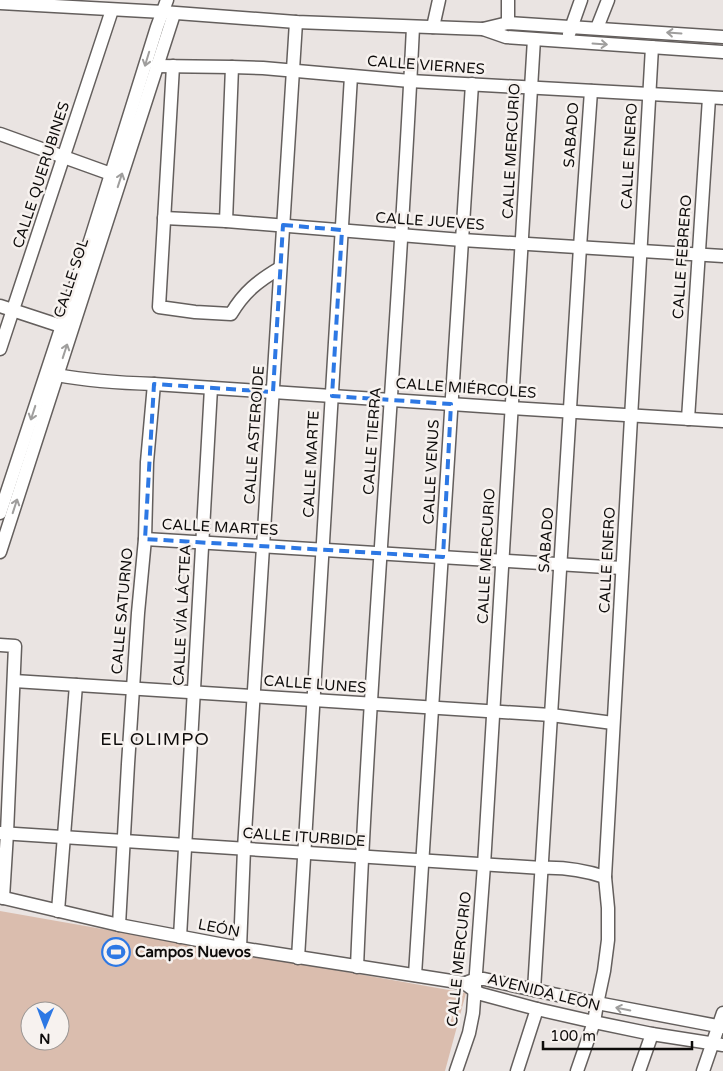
<svg xmlns="http://www.w3.org/2000/svg" width="723" height="1071" font-family="'Varela Round',sans-serif">
  <style>
    .green { fill: #dabdae; fill-rule: evenodd }
    .lines { fill: none; stroke-linecap: round; stroke-linejoin: round }
    .minor-casing { stroke: #645f5d; stroke-width: 15 }
    .minor { stroke: #fff; stroke-width: 12 }
    .oneway { stroke: #9f9e9d }
    .marked { fill: none; stroke: #2d78e4; stroke-width: 4; stroke-dasharray: 10 6; stroke-linejoin: round }
    .labels { text-anchor: middle; stroke-width: 5; stroke-linejoin: round; paint-order: stroke }
    .street-label { font-size: 15px; fill: #0e0c0b; stroke: #f7f2ef }
    .poi-label { font-size: 15px; font-weight: bold; fill: #0e0c0b; stroke: #f7f2ef; text-anchor: start }
    .quarter-label { font-size: 18px; letter-spacing: 1px; fill: #0e0c0b; stroke: #f7f2ef }
  </style>
  <rect width="100%" height="100%" fill="#eae4e2"/>
  <path class="green" d="M0 911 466 993 445 1071H0ZM30 1011H60V1041H30Z"/>
  <g class="lines">
    <defs>
      <g id="minor">
        <polyline points="508,0 508,23"/>
        <polyline points="0,3 163,12 296,22 483,29 506,37 723,52"/>
        <polyline points="433,27 439,0"/>
        <polyline points="597,28 608,0"/>
        <polyline points="483,29 508,23 723,37"/>
        <polyline points="569,34 581,0"/>
        <polyline points="156,66 232,67 263,68 410,81 723,98"/>
        <path d="M173 66 159 307 195 312 231 314C244 292 258 281 280 268"/>
        <polyline points="0,134 111,174"/>
        <polyline points="164,218 226,221 462,240 723,256"/>
        <polyline points="226,221 232,67"/>
        <polyline points="0,306 61,326"/>
        <polyline points="0,349 112,10"/>
        <path d="M57 375C89 381 121 383 154 384L511 408 723 421"/>
        <polyline points="688,419 709,98"/>
        <polyline points="0,513 91,238 157,27 167,0"/>
        <polyline points="145,539 622,568"/>
        <polyline points="0,552 174,14"/>
        <polyline points="0,645 15,646 7,833 3,898"/>
        <polyline points="14,681 551,715 613,723"/>
        <path d="M0 833 542 868C564 867 583 870 605 877"/>
        <polyline points="0,897 119,925 240,948 464,983 475,991 481,994 537,1009 594,1022 652,1034 723,1045"/>
        <polyline points="58,911 76,685"/>
        <polyline points="119,925 128,764 138,613 145,539 147,462 154,384"/>
        <polyline points="180,937 211,388"/>
        <polyline points="240,948 244,849 296,22"/>
        <polyline points="298,958 351,76"/>
        <path d="M357 967C370 654 398 341 413 27"/>
        <polyline points="415,975 472,84"/>
        <polyline points="468,982 476,979 484,979 576,999 723,1027"/>
        <polyline points="534,990 580,247 591,91"/>
        <polyline points="456,1071 469,1033 473,1013 484,865 534,39"/>
        <polyline points="517,1071 537,1009"/>
        <polyline points="577,1071 594,1022 597,1004 604,971 608,940 608,908 605,877 652,47"/>
        <polyline points="639,1071 652,1034"/>
        <polyline points="703,1071 723,1013"/>
      </g>
    </defs>
    <use href="#minor" class="minor-casing"/>
    <use href="#minor" class="minor"/>
  </g>
  <defs><path id="oneway-shaft" d="M-6 0H5M1.5-3L5.5 0L1.5 3" fill="none" stroke-width="1.6" stroke-linecap="round" stroke-linejoin="round" transform="scale(1.25)"/></defs>
  <g class="oneway">
    <use href="#oneway-shaft" transform="translate(674 33) rotate(-176)"/>
    <use href="#oneway-shaft" transform="translate(600 44) rotate(4)"/>
    <use href="#oneway-shaft" transform="translate(147 59) rotate(107)"/>
    <use href="#oneway-shaft" transform="translate(120 180) rotate(-72)"/>
    <use href="#oneway-shaft" transform="translate(65 351) rotate(-72)"/>
    <use href="#oneway-shaft" transform="translate(33 413) rotate(108)"/>
    <use href="#oneway-shaft" transform="translate(15 506) rotate(-72)"/>
    <use href="#oneway-shaft" transform="translate(623 1009) rotate(-169)"/>
  </g>
  <path class="marked" d="M283 225 342 230 332 396 451 404 443 557 145 539 154 384 273 392Z"/>
  <defs>
    <symbol id="stadium-ring" viewBox="-11 -11 22 22"><circle r="9.5" fill="#f7f2ef" stroke="#2d78e4" stroke-width="1.5"/><path d="M0-5a6.5 5 0 1 0 0 10a6.5 5 0 1 0 0-10ZM-3.5-1.8h7v3.6h-7Z" fill="#2d78e4"/></symbol>
  </defs>
  <g fill-rule="evenodd">
    <use href="#stadium-ring" x="100" y="936" width="32" height="32"/>
  </g>
  <g class="labels">
    <g class="street-label">
      <text transform="translate(426 65) rotate(4)" y="5">CALLE VIERNES</text>
      <text transform="translate(571 135) rotate(-86)" y="5">SABADO</text>
      <text transform="translate(511 151) rotate(-87)" y="5">CALLE MERCURIO</text>
      <text transform="translate(629 156) rotate(-87)" y="5">CALLE ENERO</text>
      <text transform="translate(41 175) rotate(-72)" y="5">CALLE QUERUBINES</text>
      <text transform="translate(430 221) rotate(4)" y="5">CALLE JUEVES</text>
      <text transform="translate(682 257) rotate(-86)" y="5">CALLE FEBRERO</text>
      <text transform="translate(71 278) rotate(-72)" y="5">CALLE SOL</text>
      <text transform="translate(466 388) rotate(4)" y="5">CALLE MIÉRCOLES</text>
      <text transform="translate(254 435) rotate(-86)" y="5">CALLE ASTEROIDE</text>
      <text transform="translate(372 441) rotate(-86)" y="5">CALLE TIERRA</text>
      <text transform="translate(311 464) rotate(-87)" y="5">CALLE MARTE</text>
      <text transform="translate(431 472) rotate(-87)" y="5">CALLE VENUS</text>
      <text transform="translate(220 527) rotate(3)" y="5">CALLE MARTES</text>
      <text transform="translate(546 540) rotate(-86)" y="5">SABADO</text>
      <text transform="translate(486 556) rotate(-87)" y="5">CALLE MERCURIO</text>
      <text transform="translate(607 560) rotate(-87)" y="5">CALLE ENERO</text>
      <text transform="translate(122 611) rotate(-85)" y="5">CALLE SATURNO</text>
      <text transform="translate(182 615) rotate(-87)" y="5">CALLE VÍA LÁCTEA</text>
      <text transform="translate(315 684) rotate(4)" y="5">CALLE LUNES</text>
      <text transform="translate(304 837) rotate(4)" y="5">CALLE ITURBIDE</text>
      <text transform="translate(219 928) rotate(11)" y="5">LEÓN</text>
      <text transform="translate(459 959) rotate(-84)" y="5">CALLE MERCURIO</text>
      <text transform="translate(544 992) rotate(14)" y="5">AVENIDA LEÓN</text>
    </g>
    <g class="poi-label">
      <text x="135" y="957">Campos Nuevos</text>
    </g>
    <g class="quarter-label">
      <text x="155" y="745">EL OLIMPO</text>
    </g>
  </g>
  <g transform="translate(45 1026) rotate(181)"><circle r="24" fill="#f7f2ef" stroke="#9a9694"/>
  <path d="M0-4L9 19L0 12L-9 19Z" fill="#2d78e4"/>
  <text y="-8" font-size="14" font-weight="bold" text-anchor="middle" fill="#0e0c0b">N</text>
  </g>
  <path d="M543 1041v8h149v-8" fill="none" stroke="#0e0c0b" stroke-width="2.5"/>
  <text x="550" y="1041" font-size="15" fill="#0e0c0b" stroke="#f7f2ef" stroke-width="4" paint-order="stroke">100 m</text>
</svg>
